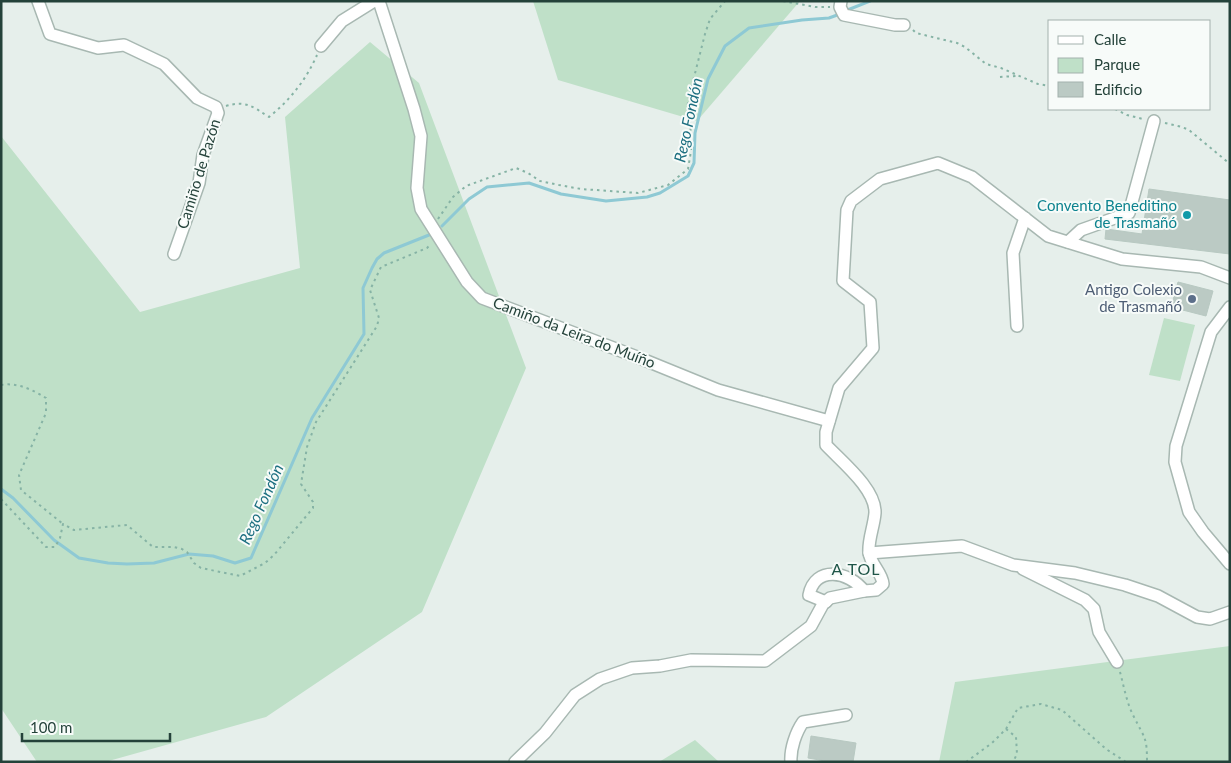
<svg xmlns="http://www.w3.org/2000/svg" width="1231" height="763" font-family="Lato,sans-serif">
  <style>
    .green { fill: #bfe0c8 }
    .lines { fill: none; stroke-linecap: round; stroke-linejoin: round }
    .stream { stroke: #8ec9d4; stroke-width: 3 }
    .building { fill: #bbcac4; stroke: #b8c9c2 }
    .minor-casing { stroke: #a8b8b2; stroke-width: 14 }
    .path { stroke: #86b3a5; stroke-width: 2; stroke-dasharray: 2.5 4; stroke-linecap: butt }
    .minor { stroke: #fff; stroke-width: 11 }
    .culture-dot { fill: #0f9aa8; stroke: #f7fbf9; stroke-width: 2 }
    .service-dot { fill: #5c6f8a; stroke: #f7fbf9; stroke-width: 2 }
    .labels { text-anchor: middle; stroke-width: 4; stroke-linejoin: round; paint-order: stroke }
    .street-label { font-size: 15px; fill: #24423a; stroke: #f7fbf9 }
    .culture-label { font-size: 15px; fill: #0d838f; stroke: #f7fbf9; text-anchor: end }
    .service-label { font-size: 15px; fill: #4e5e75; stroke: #f7fbf9; text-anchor: end }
    .water-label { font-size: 16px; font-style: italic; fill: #1c6f80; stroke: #f7fbf9 }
    .neighbourhood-label { font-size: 16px; letter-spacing: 1px; fill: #1f5548; stroke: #f7fbf9 }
  </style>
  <rect width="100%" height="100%" fill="#e6efeb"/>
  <g class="green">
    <polygon points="533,1 800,1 697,121 558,80"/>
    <polygon points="370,42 419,83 526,368 422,612 266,717 105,762 37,762 1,708 1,136 140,312 300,268 285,117"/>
    <polygon points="1164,318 1195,325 1180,381 1149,375"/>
    <polygon points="1230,646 1230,762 939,762 955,682"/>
    <polygon points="695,740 719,762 659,762"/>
  </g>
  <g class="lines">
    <g class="stream">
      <polyline points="845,11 870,1"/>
      <polyline points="442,226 469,199 487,187 529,183 561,194 606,201 647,197 660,193 688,176 694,163 695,133 708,79 725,46 749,28 802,20 829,18 840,14"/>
      <polyline points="1,489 13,498 54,540 79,558 108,563 127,564 154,563 189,554 213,556 235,563 251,558 312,418 364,334 363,288 372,268 377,259 384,253 429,235"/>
    </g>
  </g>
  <g class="building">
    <polygon points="1149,189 1230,200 1230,254 1105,239 1106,229 1142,234"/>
    <polygon points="1178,282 1213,291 1206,316 1171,307"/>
    <polygon points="811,736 856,743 853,762 831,762 808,758"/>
  </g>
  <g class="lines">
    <defs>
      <g id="minor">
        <polyline points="38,1 50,34 98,48 124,45 164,64 197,98 216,107 218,113 203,155 199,183 174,254"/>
        <polyline points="379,1 414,109 421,136 417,188 421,209 467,282 482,298 637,357 718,390 829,421"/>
        <polyline points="841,1 840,7 844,15 895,25 904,25"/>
        <polyline points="321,46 342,21 374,1"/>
        <polyline points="1068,242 1081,230 1129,213 1154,121"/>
        <polyline points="1230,307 1211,332 1176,446 1175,462 1189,512 1203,532 1230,564"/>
        <polyline points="1017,326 1013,253 1025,218"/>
        <polyline points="869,553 962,546 1013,565 1075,573 1125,585 1158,596 1197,617 1210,619 1230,612"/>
        <polyline points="1023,569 1085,600 1094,609 1099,632 1117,662"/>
        <path d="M826 602 809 595C815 565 849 571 864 591"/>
        <path d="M515 762 545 733 575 695 600 679 632 668 660 666 691 660 765 661 811 626 823 604 830 598 864 591 876 590 883 584C882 572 870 564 869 552 868 540 874 526 875 513 876 489 842 462 826 445V432L839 388 873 348 870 302 843 281 847 210 851 201 880 179 938 163 972 177 1048 236 1122 259 1201 267 1230 278"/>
        <path d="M791 762C790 749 796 732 803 722L846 715"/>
      </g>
    </defs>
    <use href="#minor" class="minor-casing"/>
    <g class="path">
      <polyline points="783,1 815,7 830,7"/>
      <polyline points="913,30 916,33 957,43 965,47 986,64 1001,68 1038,84 1050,86"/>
      <polyline points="1000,77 1016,76"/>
      <path d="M226 106C246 100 253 107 269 117 290 100 306 80 317 55"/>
      <polyline points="1115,109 1127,115 1143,119"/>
      <polyline points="1165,123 1182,127 1189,130 1230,164"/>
      <polyline points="438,219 453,197 466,186 516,168 528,173 540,181 559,185 581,189 638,193 668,185 688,169 691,151 691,132 687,109 689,97 705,34 710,19 725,1"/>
      <path d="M1 385C17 382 33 390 46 398V413L19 475 21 490 63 524"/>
      <polyline points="1,499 46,547 55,547 60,538 63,524 74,530 127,525 153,547 174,547 182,549 187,552 194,563 201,568 240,576 265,563 274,555 313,508 313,502 301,484 307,447 316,422 377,326 379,318 370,290 381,267 427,248 431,244"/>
      <path d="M1120 672C1124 687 1127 704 1134 717 1145 739 1147 737 1147 762"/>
      <polyline points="1006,729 1016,737 1017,754 1013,762"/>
      <polyline points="966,762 992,743 1006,729 1018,708 1041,704 1062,710 1106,749 1126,762"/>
    </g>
    <use href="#minor" class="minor"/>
  </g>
  <circle class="culture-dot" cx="1187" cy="215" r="5"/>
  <circle class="service-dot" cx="1192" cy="299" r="5"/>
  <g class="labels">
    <g class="street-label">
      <text transform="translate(199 174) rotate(-73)" y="5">Camiño de Pazón</text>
      <text transform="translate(574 333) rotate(21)" y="5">Camiño da Leira do Muíño</text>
    </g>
    <g class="culture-label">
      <text x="1177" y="211">Convento Beneditino<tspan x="1177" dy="17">de Trasmañó</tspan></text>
    </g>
    <g class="service-label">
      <text x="1182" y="295">Antigo Colexio<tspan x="1182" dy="17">de Trasmañó</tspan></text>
    </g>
    <g class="water-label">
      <text transform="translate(688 120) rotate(-78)" y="6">Rego Fondón</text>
      <text transform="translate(261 504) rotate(-66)" y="6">Rego Fondón</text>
    </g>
    <g class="neighbourhood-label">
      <text x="856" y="575">A TOL</text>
    </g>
  </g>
  <rect width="1231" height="763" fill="none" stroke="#24423a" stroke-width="5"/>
  <rect x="1048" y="20" width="162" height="90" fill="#f7fbf9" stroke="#a3b1ad"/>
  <rect x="1058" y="36" width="25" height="8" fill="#ffffff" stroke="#a3b1ad"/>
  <text x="1094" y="45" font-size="15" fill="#24423a">Calle</text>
  <rect x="1058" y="58" width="25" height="15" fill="#bfe0c8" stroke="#a3b1ad"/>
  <text x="1094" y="70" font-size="15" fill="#24423a">Parque</text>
  <rect x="1058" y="82" width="25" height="15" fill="#bbcac4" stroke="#a3b1ad"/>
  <text x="1094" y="95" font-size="15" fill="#24423a">Edificio</text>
  <path d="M22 733v8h148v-8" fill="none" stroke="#24423a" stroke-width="2.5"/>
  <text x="30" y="733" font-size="15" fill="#24423a" stroke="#f7fbf9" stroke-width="4" paint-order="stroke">100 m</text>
</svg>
